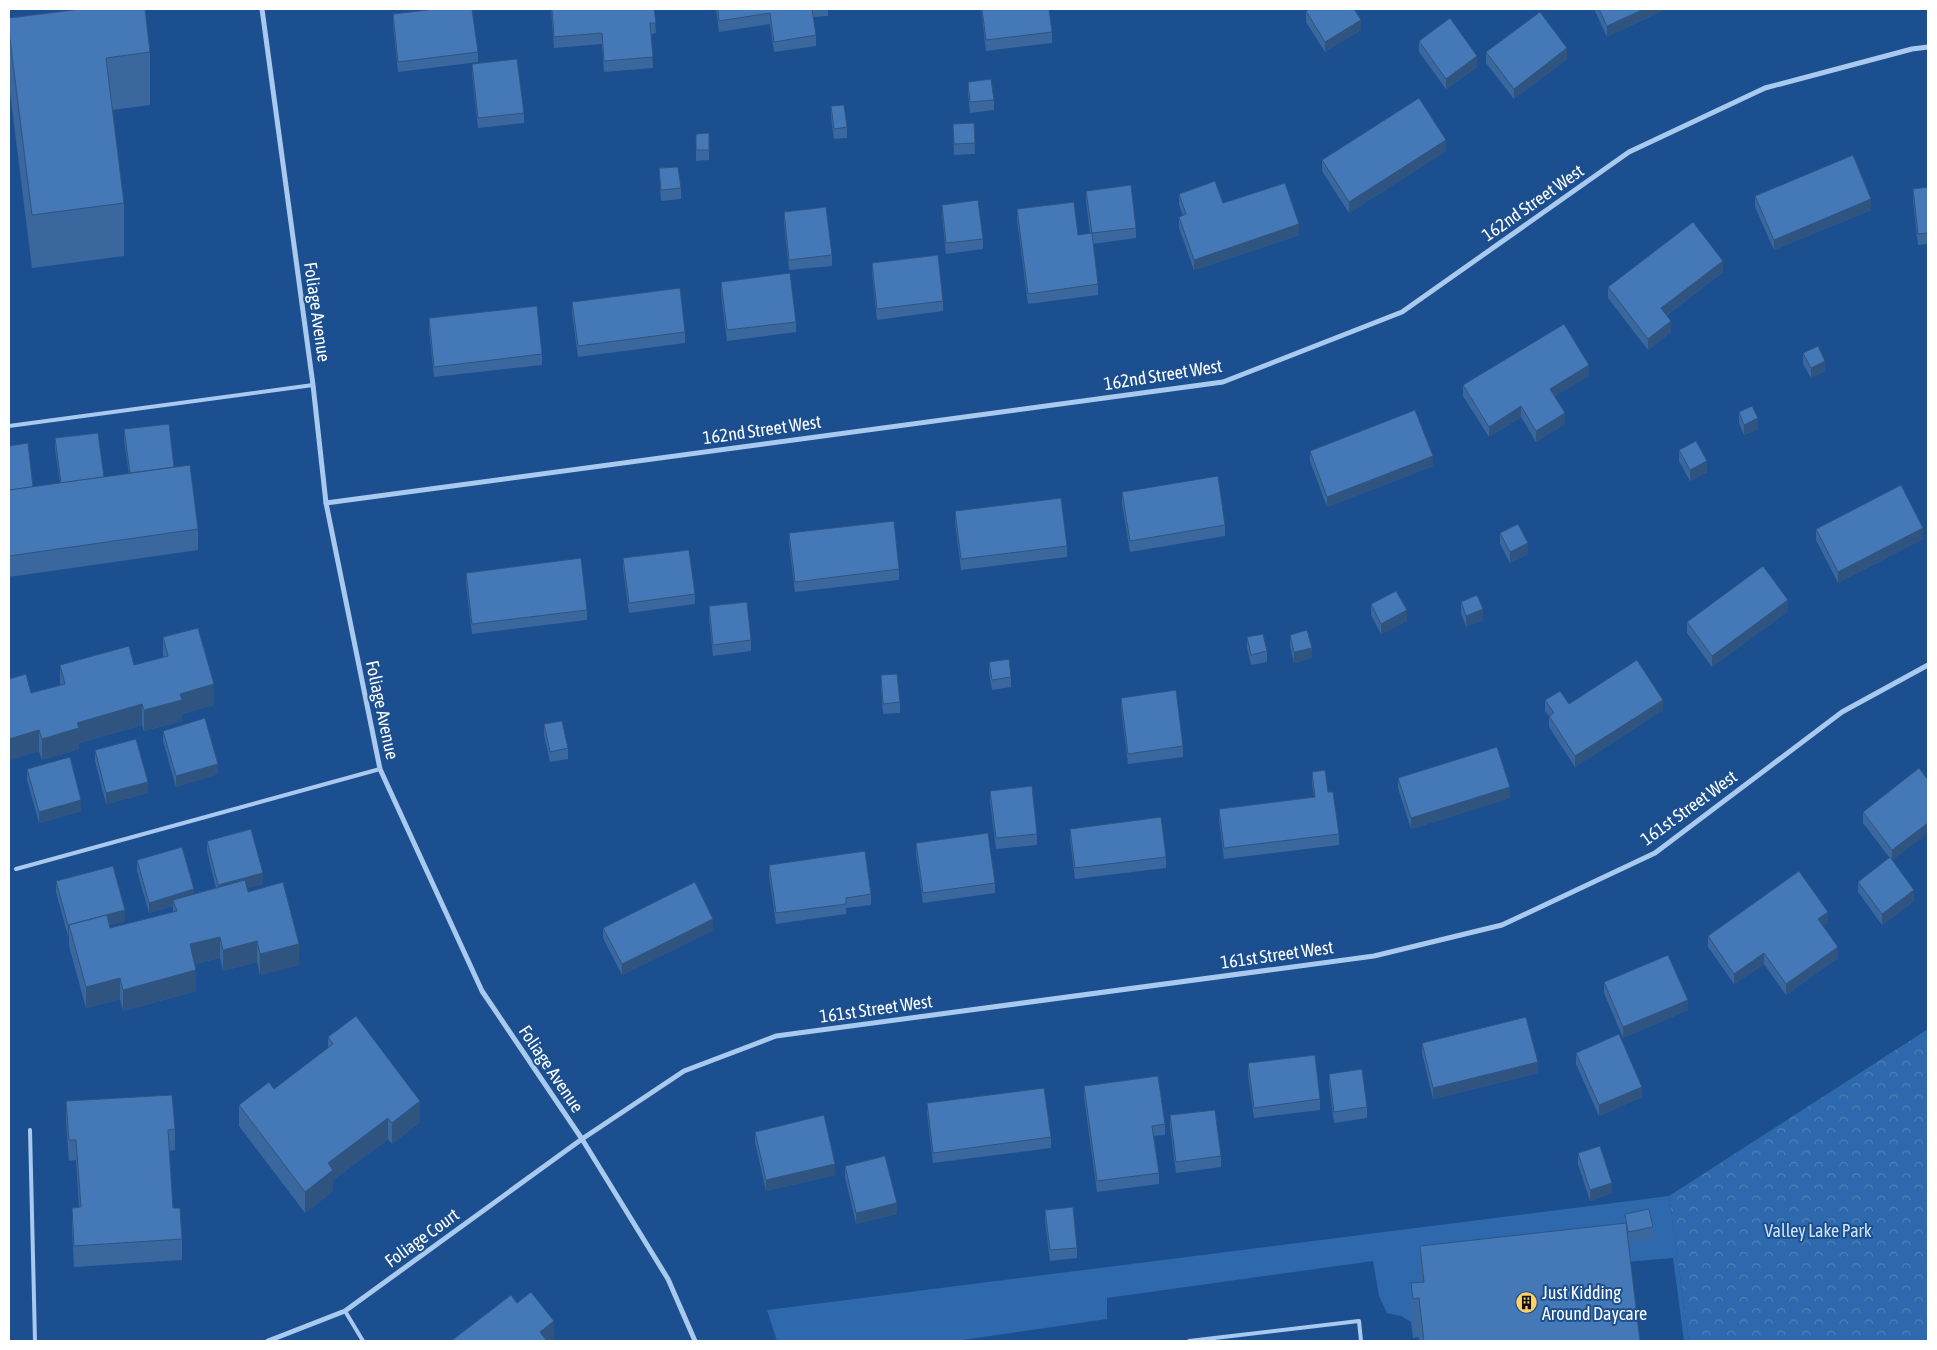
<svg xmlns="http://www.w3.org/2000/svg" width="1937" height="1350" font-family="'Asap Condensed',sans-serif">
  <style>
    .grass { fill: #2e69ad }
    .park { fill: url(#park-crowns) }
    .lines { fill: none; stroke-linecap: round; stroke-linejoin: round }
    .lane { stroke: #a9c9ee; stroke-width: 4 }
    .street { stroke: #a9c9ee; stroke-width: 5 }
    .wall { fill: #3a679d }
    .shaded-wall { fill: #305480 }
    .building { fill: #4478b7; stroke: #305480 }
    .labels { text-anchor: middle; stroke-width: 4; stroke-linejoin: round; paint-order: stroke }
    .street-label { font-size: 18px; fill: #fff; stroke: #1b4f8f }
    .park-label { font-size: 18px; fill: #cfe3fa; stroke: #1b4f8f }
    .poi-label { font-size: 18px; fill: #fff; stroke: #1b4f8f; text-anchor: start }
  </style>
  <defs>
    <pattern id="park-crowns" width="20" height="18" patternUnits="userSpaceOnUse" patternTransform="scale(1.25)"><rect width="20" height="18" fill="#2e69ad"/><path d="M2 6a3 3 0 1 1 6 0M12 15a3 3 0 1 1 6 0" fill="none" stroke="#4d80b9"/></pattern>
  </defs>
  <rect width="100%" height="100%" fill="#1b4f8f"/>
  <polygon class="grass" points="1669,1196 1689,1341 1684,1341 1673,1258 1626,1262 1411,1322 1401,1316 1387,1313 1379,1296 1373,1261 1107,1298 1107,1319 956,1341 777,1341 767,1310"/>
  <polygon class="park" points="1928,1029 1928,1341 1689,1341 1669,1196"/>
  <g class="lines">
    <g class="lane">
      <polyline points="9,426 313,385"/>
      <polyline points="16,869 380,769"/>
      <polyline points="30,1130 35,1341"/>
      <polyline points="345,1311 363,1341"/>
      <polyline points="1189,1341 1359,1321 1361,1341"/>
    </g>
    <g class="street">
      <polyline points="262,9 313,385 326,503 380,769 482,991 582,1139 668,1279 695,1341"/>
      <polyline points="326,503 1223,382 1402,312 1629,152 1765,88 1912,49 1928,47"/>
      <polyline points="268,1341 345,1311 582,1139 684,1071 776,1036 1374,956 1502,925 1655,853 1842,712 1928,665"/>
    </g>
  </g>
  <g class="wall">
    <polygon points="551,9 654,9 656,33 651,34 653,68 604,72 602,44 554,48"/>
    <polygon points="716,9 828,9 828,16 813,17 816,35 816,46 774,52 770,24 719,32"/>
    <polygon points="981,9 1049,9 1052,32 1052,43 986,51"/>
    <polygon points="1594,9 1666,9 1607,37"/>
    <polygon points="1306,11 1361,30 1325,52 1306,22"/>
    <polygon points="393,14 478,52 478,62 398,72 393,25"/>
    <polygon points="9,18 150,52 150,105 112,110 124,203 124,256 32,268 9,84"/>
    <polygon points="1419,41 1477,67 1446,89 1419,52"/>
    <polygon points="1486,52 1567,59 1514,99 1486,63"/>
    <polygon points="472,64 524,113 524,123 478,128 472,74"/>
    <polygon points="968,82 994,100 994,110 970,113 968,93"/>
    <polygon points="831,106 847,127 847,138 834,139 831,117"/>
    <polygon points="974,123 975,154 954,155 953,124"/>
    <polygon points="696,134 709,150 709,160 696,161"/>
    <polygon points="1446,151 1349,213 1322,171 1322,160"/>
    <polygon points="659,168 681,188 681,199 661,201"/>
    <polygon points="1928,187 1928,244 1918,245 1913,200 1913,189"/>
    <polygon points="1086,191 1136,228 1136,238 1093,244 1098,284 1098,295 1028,304 1017,220 1017,209 1078,235 1090,233 1086,201"/>
    <polygon points="1179,194 1223,203 1299,235 1194,270 1179,228 1179,217 1183,216 1179,204"/>
    <polygon points="1755,196 1871,210 1774,250 1755,207"/>
    <polygon points="942,205 983,239 983,249 946,254 942,215"/>
    <polygon points="784,212 832,255 832,266 789,270 784,222"/>
    <polygon points="872,263 943,301 943,311 877,320 872,273"/>
    <polygon points="1723,272 1667,315 1671,332 1648,350 1608,298 1608,287"/>
    <polygon points="721,282 796,322 796,332 727,341 721,293"/>
    <polygon points="572,302 685,332 685,343 578,357 572,313"/>
    <polygon points="429,318 542,354 542,365 434,377 429,329"/>
    <polygon points="1803,353 1825,371 1811,378 1803,364"/>
    <polygon points="1589,376 1554,396 1565,424 1536,442 1521,417 1489,437 1463,396 1463,385"/>
    <polygon points="1739,412 1758,429 1744,435 1739,423"/>
    <polygon points="124,429 174,467 198,529 198,550 9,577 9,446 33,487 60,483 55,449 55,438 104,477 129,474 124,440"/>
    <polygon points="1679,450 1707,472 1690,481 1679,461"/>
    <polygon points="1310,451 1433,466 1327,507 1310,461"/>
    <polygon points="1122,492 1225,525 1225,536 1130,552 1122,503"/>
    <polygon points="955,511 1067,546 1067,557 961,570 955,522"/>
    <polygon points="1816,529 1923,539 1838,583 1816,540"/>
    <polygon points="789,533 899,569 899,580 795,592 789,543"/>
    <polygon points="1500,533 1528,554 1510,563 1500,544"/>
    <polygon points="623,558 695,594 695,604 629,613 623,568"/>
    <polygon points="466,573 587,610 587,620 472,634 466,584"/>
    <polygon points="1461,602 1483,620 1466,627 1461,613"/>
    <polygon points="1371,604 1407,621 1381,634 1371,615"/>
    <polygon points="709,606 751,640 751,651 713,656 709,617"/>
    <polygon points="1788,611 1712,667 1687,633 1687,622"/>
    <polygon points="1290,635 1312,658 1294,663 1290,646"/>
    <polygon points="163,637 214,705 182,714 182,721 144,731 142,725 79,743 79,749 42,760 39,751 9,760 9,679 31,693 60,685 60,665 134,665 163,658"/>
    <polygon points="1247,637 1267,651 1267,662 1251,665 1247,648"/>
    <polygon points="989,662 1011,677 1011,687 992,690 989,673"/>
    <polygon points="881,675 900,702 900,713 883,714 881,686"/>
    <polygon points="1121,698 1183,746 1183,757 1128,764 1121,708"/>
    <polygon points="1545,700 1569,704 1663,710 1575,767 1549,727 1549,716 1545,711"/>
    <polygon points="544,724 568,748 568,759 550,762 544,735"/>
    <polygon points="163,731 218,774 176,787 163,741"/>
    <polygon points="95,750 148,793 106,804 95,761"/>
    <polygon points="1919,768 1892,861 1863,823 1863,812"/>
    <polygon points="27,769 81,811 39,823 27,780"/>
    <polygon points="1312,772 1328,792 1339,834 1339,845 1224,859 1219,820 1219,809 1314,797 1312,783"/>
    <polygon points="1398,778 1510,798 1411,829 1398,788"/>
    <polygon points="990,791 1037,834 1037,845 996,849 990,801"/>
    <polygon points="1070,829 1166,857 1166,868 1075,879 1070,839"/>
    <polygon points="207,841 263,884 247,888 248,892 299,965 260,975 257,962 223,971 220,958 195,964 196,991 123,1011 120,999 86,1008 69,946 69,936 68,936 56,892 56,881 125,921 109,925 110,928 173,912 173,906 149,913 137,871 137,860 194,894 216,888 207,851"/>
    <polygon points="916,843 995,883 995,893 923,903 916,854"/>
    <polygon points="769,865 871,894 871,905 846,908 846,914 776,924 769,876"/>
    <polygon points="1858,882 1914,901 1882,925 1858,892"/>
    <polygon points="1828,923 1823,926 1838,958 1786,995 1764,964 1734,984 1708,947 1708,936"/>
    <polygon points="603,928 713,930 622,975 603,938"/>
    <polygon points="1604,982 1688,1010 1623,1038 1604,993"/>
    <polygon points="328,1037 420,1122 392,1144 388,1139 333,1180 333,1191 305,1213 239,1126 239,1105 274,1089 328,1048"/>
    <polygon points="1422,1043 1538,1073 1433,1099 1422,1053"/>
    <polygon points="1576,1053 1642,1097 1599,1116 1576,1064"/>
    <polygon points="1248,1063 1320,1099 1320,1110 1254,1118 1248,1074"/>
    <polygon points="1329,1074 1367,1107 1367,1118 1334,1123 1329,1085"/>
    <polygon points="1084,1086 1165,1124 1165,1135 1154,1136 1159,1173 1159,1184 1097,1192 1084,1097"/>
    <polygon points="66,1101 175,1129 175,1150 169,1151 173,1208 182,1239 182,1260 74,1267 72,1229 72,1208 79,1207 76,1160 69,1161 66,1122"/>
    <polygon points="927,1103 1051,1137 1051,1148 933,1163 927,1113"/>
    <polygon points="1170,1115 1221,1156 1221,1167 1176,1173 1170,1126"/>
    <polygon points="755,1132 835,1175 766,1191 755,1142"/>
    <polygon points="1578,1153 1612,1193 1590,1201 1578,1164"/>
    <polygon points="845,1166 897,1214 856,1224 845,1177"/>
    <polygon points="1045,1210 1077,1248 1077,1258 1050,1261 1045,1221"/>
    <polygon points="1625,1214 1653,1227 1653,1238 1628,1243 1640,1341 1419,1341 1419,1337 1413,1338 1411,1322 1411,1283 1420,1282 1420,1246 1625,1223"/>
  </g>
  <g class="shaded-wall">
    <polygon points="1644,9 1666,9 1607,37 1607,26"/>
    <polygon points="1361,20 1361,30 1325,52 1325,42"/>
    <polygon points="1567,48 1567,59 1514,99 1514,89"/>
    <polygon points="1477,56 1477,67 1446,89 1446,79"/>
    <polygon points="1446,140 1446,151 1349,213 1349,202"/>
    <polygon points="1871,199 1871,210 1774,250 1774,240"/>
    <polygon points="1299,224 1299,235 1194,270 1194,260"/>
    <polygon points="1723,261 1723,272 1661,319 1661,308"/>
    <polygon points="1671,321 1671,332 1648,350 1648,339"/>
    <polygon points="1825,361 1825,371 1811,378 1811,368"/>
    <polygon points="1589,365 1589,376 1550,399 1550,389"/>
    <polygon points="1521,406 1521,417 1489,437 1489,427"/>
    <polygon points="1565,413 1565,424 1536,442 1536,431"/>
    <polygon points="1758,418 1758,429 1744,435 1744,425"/>
    <polygon points="1433,456 1433,466 1327,507 1327,497"/>
    <polygon points="1707,461 1707,472 1690,481 1690,470"/>
    <polygon points="1923,528 1923,539 1838,583 1838,572"/>
    <polygon points="1528,543 1528,554 1510,563 1510,552"/>
    <polygon points="1788,600 1788,611 1712,667 1712,656"/>
    <polygon points="1483,609 1483,620 1466,627 1466,616"/>
    <polygon points="1407,610 1407,621 1381,634 1381,624"/>
    <polygon points="1312,648 1312,658 1294,663 1294,652"/>
    <polygon points="214,684 214,705 182,714 182,721 144,731 144,710 180,694"/>
    <polygon points="1663,700 1663,710 1575,767 1575,756"/>
    <polygon points="142,704 142,725 79,743 79,749 42,760 42,739 77,723"/>
    <polygon points="39,730 39,751 9,760 9,739"/>
    <polygon points="218,764 218,774 176,787 176,776"/>
    <polygon points="148,782 148,793 106,804 106,793"/>
    <polygon points="1510,787 1510,798 1411,829 1411,818"/>
    <polygon points="81,800 81,811 39,823 39,812"/>
    <polygon points="1928,823 1928,833 1892,861 1892,850"/>
    <polygon points="263,873 263,884 218,896 218,885"/>
    <polygon points="194,889 194,900 173,900 173,906 149,913 149,903"/>
    <polygon points="1914,890 1914,901 1882,925 1882,914"/>
    <polygon points="125,910 125,921 72,935 69,925"/>
    <polygon points="1828,912 1828,923 1818,930 1818,919"/>
    <polygon points="713,919 713,930 622,975 622,964"/>
    <rect x="68" y="925" width="1" height="11"/>
    <polygon points="220,937 220,958 190,965 190,944"/>
    <polygon points="257,941 257,962 223,971 223,950"/>
    <polygon points="299,944 299,965 260,975 260,954"/>
    <polygon points="1838,947 1838,958 1786,995 1786,984"/>
    <polygon points="1764,953 1764,964 1734,984 1734,974"/>
    <polygon points="196,970 196,991 123,1011 123,990"/>
    <polygon points="120,978 120,999 86,1008 86,987"/>
    <polygon points="1688,1000 1688,1010 1623,1038 1623,1027"/>
    <polygon points="1538,1062 1538,1073 1433,1099 1433,1088"/>
    <polygon points="1642,1087 1642,1097 1599,1116 1599,1105"/>
    <polygon points="420,1101 420,1122 392,1144 392,1123"/>
    <polygon points="388,1118 388,1139 333,1180 333,1191 305,1213 305,1192 328,1163"/>
    <polygon points="835,1164 835,1175 766,1191 766,1180"/>
    <polygon points="1612,1183 1612,1193 1590,1201 1590,1190"/>
    <polygon points="897,1203 897,1214 856,1224 856,1213"/>
    <polygon points="554,1321 554,1341 540,1341 540,1332"/>
  </g>
  <g class="building">
    <polygon points="81,9 145,9 150,52 106,58 124,203 32,215 9,31 9,18"/>
    <polygon points="436,9 472,9 478,52 398,62 393,14"/>
    <polygon points="552,9 654,9 656,23 650,23 653,57 604,61 602,33 554,37"/>
    <polygon points="718,9 812,9 816,35 774,42 770,13 719,21"/>
    <polygon points="982,9 1049,9 1052,32 986,40"/>
    <polygon points="1310,9 1354,9 1361,20 1325,42 1306,11"/>
    <polygon points="1599,9 1644,9 1607,26"/>
    <polygon points="1540,12 1567,48 1514,89 1486,52"/>
    <polygon points="1450,18 1477,56 1446,79 1419,41"/>
    <polygon points="517,59 524,113 478,118 472,64"/>
    <polygon points="991,79 994,100 970,102 968,82"/>
    <polygon points="1419,98 1446,140 1349,202 1322,160"/>
    <polygon points="844,105 847,127 834,129 831,106"/>
    <polygon points="974,123 975,143 954,144 953,124"/>
    <polygon points="709,133 709,150 696,150 696,134"/>
    <polygon points="1853,155 1871,199 1774,240 1755,196"/>
    <polygon points="678,167 681,188 661,190 659,168"/>
    <polygon points="1215,181 1223,203 1285,183 1299,224 1194,260 1179,217 1186,214 1179,194"/>
    <polygon points="1131,185 1136,228 1092,233 1086,191"/>
    <polygon points="1928,187 1928,233 1918,234 1913,189"/>
    <polygon points="978,200 983,239 946,243 942,205"/>
    <polygon points="1074,202 1078,235 1092,233 1098,284 1028,294 1017,209"/>
    <polygon points="826,207 832,255 789,260 784,212"/>
    <polygon points="1693,222 1723,261 1661,308 1671,321 1648,339 1608,287"/>
    <polygon points="938,255 943,301 877,309 872,263"/>
    <polygon points="790,273 796,322 727,330 721,282"/>
    <polygon points="680,288 685,332 578,346 572,302"/>
    <polygon points="537,306 542,354 434,367 429,318"/>
    <polygon points="1564,324 1589,365 1550,389 1565,413 1536,431 1521,406 1489,427 1463,385"/>
    <polygon points="1818,346 1825,361 1811,368 1803,353"/>
    <polygon points="1752,406 1758,418 1744,425 1739,412"/>
    <polygon points="1415,410 1433,456 1327,497 1310,451"/>
    <polygon points="169,424 174,467 130,473 124,429"/>
    <polygon points="98,433 104,477 61,483 55,438"/>
    <polygon points="1696,441 1707,461 1690,470 1679,450"/>
    <polygon points="28,443 33,487 9,490 9,446"/>
    <polygon points="190,465 198,529 9,556 9,490"/>
    <polygon points="1218,476 1225,525 1130,541 1122,492"/>
    <polygon points="1901,485 1923,528 1838,572 1816,529"/>
    <polygon points="1061,498 1067,546 961,559 955,511"/>
    <polygon points="894,521 899,569 795,582 789,533"/>
    <polygon points="1518,524 1528,543 1510,552 1500,533"/>
    <polygon points="689,550 695,594 629,603 623,558"/>
    <polygon points="581,558 587,610 472,624 466,573"/>
    <polygon points="1763,566 1788,600 1712,656 1687,622"/>
    <polygon points="1396,591 1407,610 1381,624 1371,604"/>
    <polygon points="1477,595 1483,609 1466,616 1461,602"/>
    <polygon points="747,602 751,640 713,645 709,606"/>
    <polygon points="198,628 214,684 180,694 182,700 144,710 142,704 77,723 79,728 42,739 39,730 9,739 9,679 26,674 31,693 65,684 60,665 129,646 134,665 168,656 163,637"/>
    <polygon points="1307,630 1312,648 1294,652 1290,635"/>
    <polygon points="1263,634 1267,651 1251,655 1247,637"/>
    <polygon points="1009,659 1011,677 992,680 989,662"/>
    <polygon points="1637,660 1663,700 1575,756 1549,716 1554,713 1545,700 1560,691 1569,704"/>
    <polygon points="897,674 900,702 883,704 881,675"/>
    <polygon points="1176,690 1183,746 1128,754 1121,698"/>
    <polygon points="205,718 218,764 176,776 163,731"/>
    <polygon points="562,721 568,748 550,752 544,724"/>
    <polygon points="136,739 148,782 106,793 95,750"/>
    <polygon points="1497,747 1510,787 1411,818 1398,778"/>
    <polygon points="70,757 81,800 39,812 27,769"/>
    <polygon points="1919,768 1928,780 1928,823 1892,850 1863,812"/>
    <polygon points="1325,770 1328,792 1333,792 1339,834 1224,848 1219,809 1315,797 1312,772"/>
    <polygon points="1032,786 1037,834 996,838 990,791"/>
    <polygon points="1161,817 1166,857 1075,868 1070,829"/>
    <polygon points="251,829 263,873 218,885 207,841"/>
    <polygon points="988,833 995,883 923,893 916,843"/>
    <polygon points="182,847 194,889 149,903 137,860"/>
    <polygon points="865,851 871,894 846,898 846,904 776,913 769,865"/>
    <polygon points="1890,857 1914,890 1882,914 1858,882"/>
    <polygon points="113,866 125,910 68,925 56,881"/>
    <polygon points="1799,871 1828,912 1818,919 1838,947 1786,984 1764,953 1734,974 1708,936"/>
    <polygon points="245,880 248,892 283,882 299,944 260,954 257,941 223,950 220,937 190,944 196,970 123,990 120,978 86,987 69,925 107,915 110,928 177,911 173,900"/>
    <polygon points="695,882 713,919 622,964 603,928"/>
    <polygon points="1668,955 1688,1000 1623,1027 1604,982"/>
    <polygon points="356,1016 420,1101 392,1123 388,1118 328,1163 333,1170 305,1192 239,1105 269,1082 274,1089 333,1044 328,1037"/>
    <polygon points="1526,1017 1538,1062 1433,1088 1422,1043"/>
    <polygon points="1619,1034 1642,1087 1599,1105 1576,1053"/>
    <polygon points="1315,1055 1320,1099 1254,1108 1248,1063"/>
    <polygon points="1362,1069 1367,1107 1334,1112 1329,1074"/>
    <polygon points="1158,1076 1165,1124 1152,1126 1159,1173 1097,1181 1084,1086"/>
    <polygon points="1044,1088 1051,1137 933,1153 927,1103"/>
    <polygon points="172,1095 175,1129 168,1130 173,1208 180,1208 182,1239 74,1246 72,1208 81,1207 76,1140 69,1140 66,1101"/>
    <polygon points="1215,1110 1221,1156 1176,1162 1170,1115"/>
    <polygon points="824,1115 835,1164 766,1180 755,1132"/>
    <polygon points="1600,1146 1612,1183 1590,1190 1578,1153"/>
    <polygon points="885,1156 897,1203 856,1213 845,1166"/>
    <polygon points="1073,1207 1077,1248 1050,1250 1045,1210"/>
    <polygon points="1649,1209 1653,1227 1628,1232 1625,1214"/>
    <polygon points="1626,1223 1640,1341 1424,1341 1419,1298 1413,1299 1411,1283 1424,1282 1420,1246"/>
    <polygon points="531,1292 554,1321 540,1332 547,1341 451,1341 511,1295 517,1303"/>
  </g>
  <defs>
    <symbol id="building-disc" viewBox="-11 -11 22 22"><circle r="9.5" fill="#ffd166" stroke="#1b4f8f"/><path d="M-4-6H4V6H1V3H-1V6H-4ZM-2.5-4.3h1.7v1.8h-1.7ZM.8-4.3h1.7v1.8H.8ZM-2.5-1h1.7V.8h-1.7ZM.8-1h1.7V.8H.8Z" fill="#111"/></symbol>
  </defs>
  <g fill-rule="evenodd">
    <use href="#building-disc" x="1514" y="1290" width="25" height="25"/>
  </g>
  <g class="labels">
    <g class="street-label">
      <text transform="translate(1533 203) rotate(-35)" y="6">162nd Street West</text>
      <text transform="translate(317 312) rotate(82)" y="6">Foliage Avenue</text>
      <text transform="translate(1163 375) rotate(-9)" y="6">162nd Street West</text>
      <text transform="translate(762 430) rotate(-8)" y="6">162nd Street West</text>
      <text transform="translate(382 710) rotate(78)" y="6">Foliage Avenue</text>
      <text transform="translate(1689 808) rotate(-36)" y="6">161st Street West</text>
      <text transform="translate(1277 955) rotate(-8)" y="6">161st Street West</text>
      <text transform="translate(876 1009) rotate(-8)" y="6">161st Street West</text>
      <text transform="translate(551 1069) rotate(56)" y="6">Foliage Avenue</text>
      <text transform="translate(422 1238) rotate(-36)" y="6">Foliage Court</text>
    </g>
    <g class="park-label">
      <text x="1818" y="1237">Valley Lake Park</text>
    </g>
    <g class="poi-label">
      <text x="1542" y="1299">Just Kidding<tspan x="1542" dy="21">Around Daycare</tspan></text>
    </g>
  </g>
  <rect width="1937" height="1350" fill="none" stroke="#ffffff" stroke-width="20"/>
</svg>
